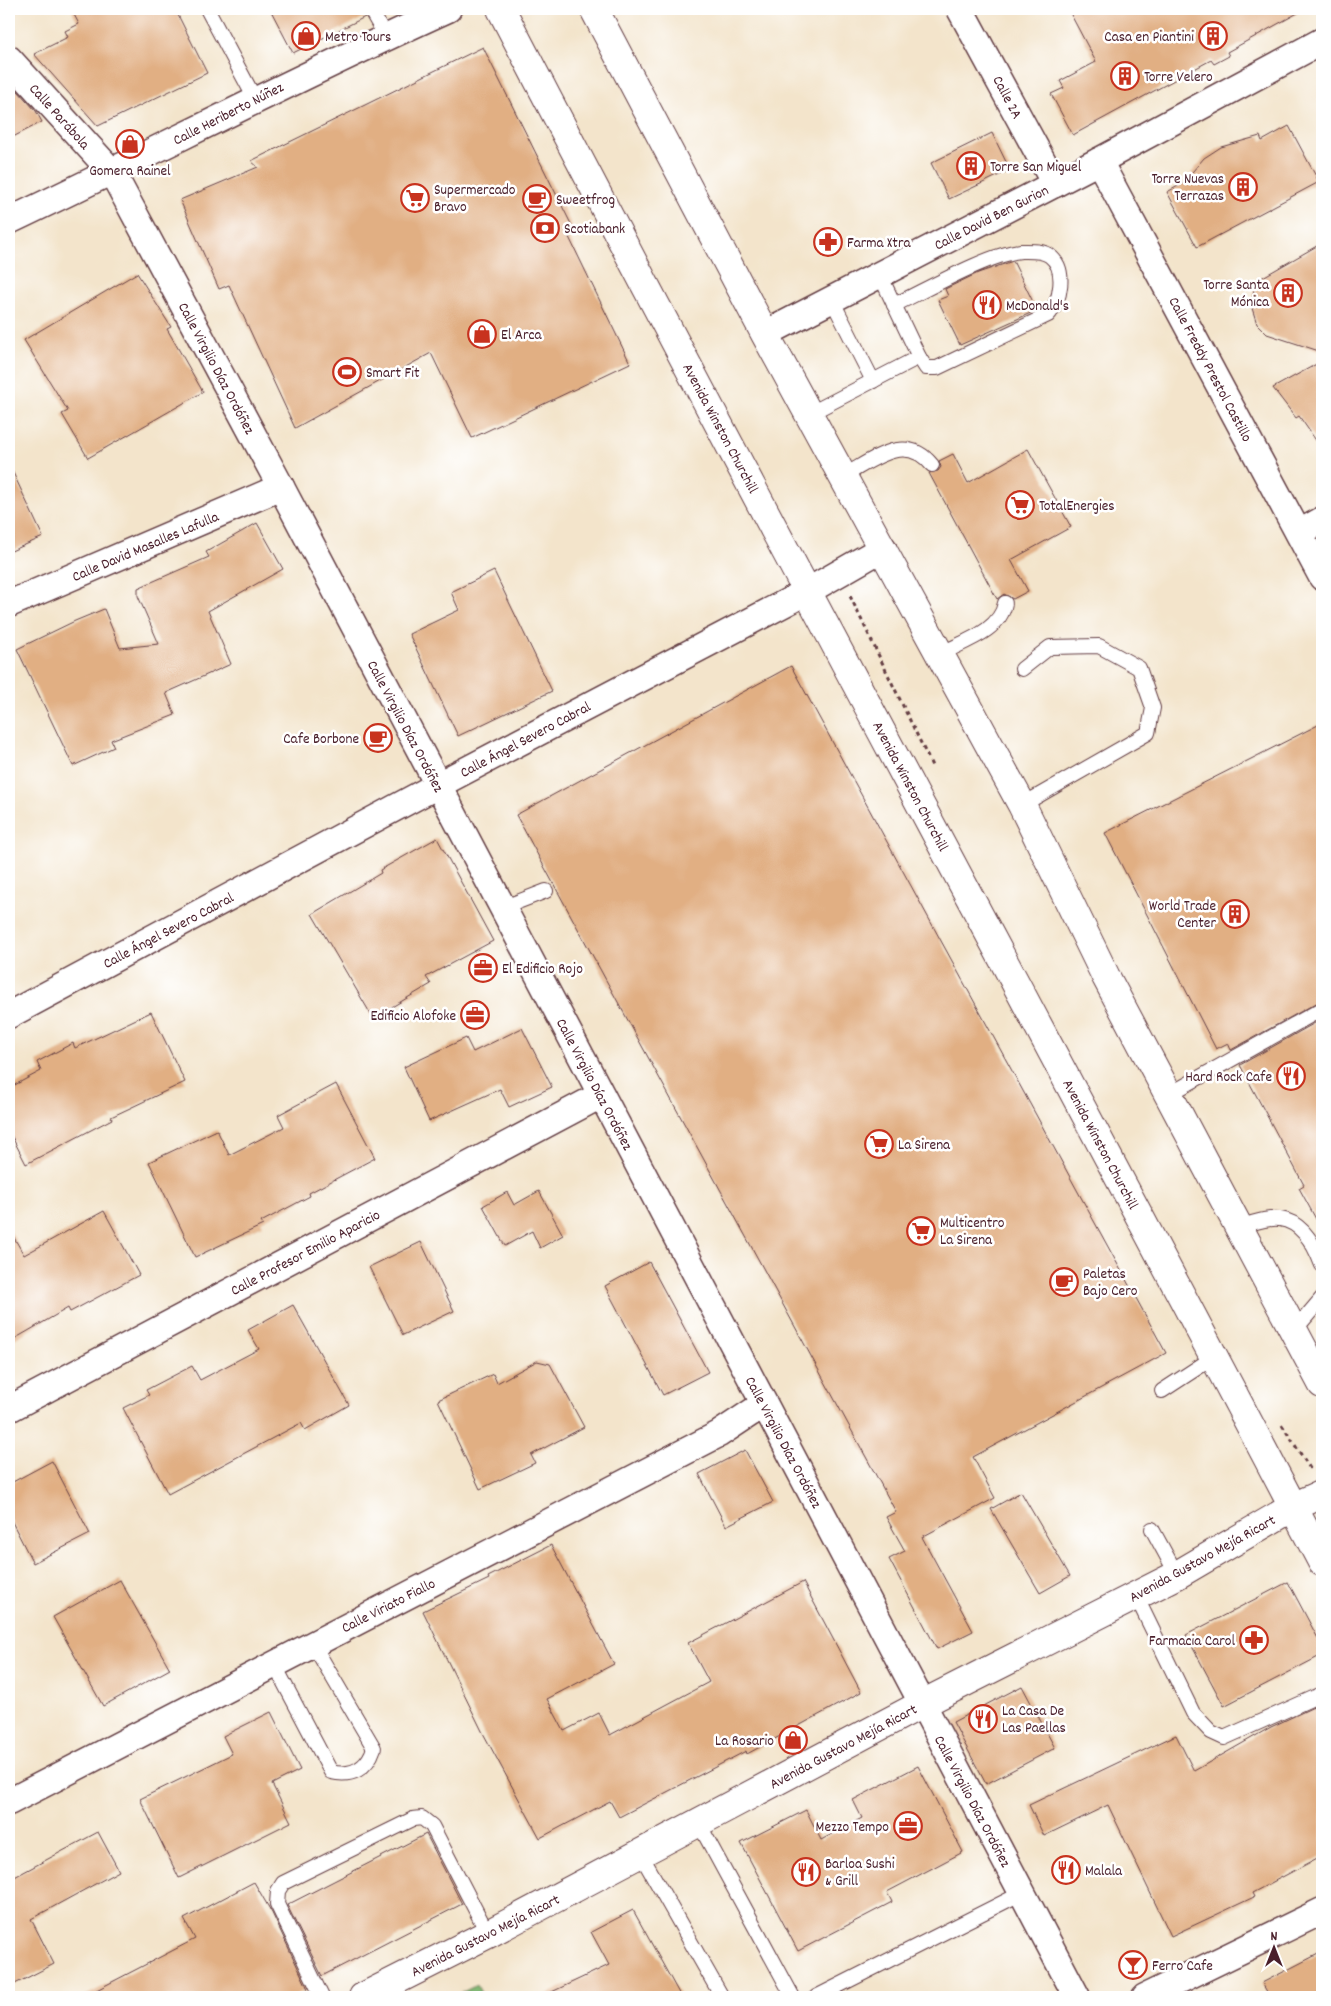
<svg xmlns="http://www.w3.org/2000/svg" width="1331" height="2006" font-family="Dekko,sans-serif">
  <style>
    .forest { fill: #81b874; stroke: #666c50 }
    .building { fill: #e1af83 }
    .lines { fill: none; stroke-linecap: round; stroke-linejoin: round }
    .service-casing { stroke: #633d43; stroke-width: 16 }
    .minor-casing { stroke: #633d43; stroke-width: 29 }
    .tertiary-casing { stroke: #633d43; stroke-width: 30 }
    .primary-casing { stroke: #633d43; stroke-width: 30 }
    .path { stroke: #633d43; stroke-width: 3; stroke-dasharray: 4 4; stroke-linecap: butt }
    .service { stroke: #fff; stroke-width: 14 }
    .minor { stroke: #fff; stroke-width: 26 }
    .tertiary { stroke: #fff; stroke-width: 28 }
    .primary { stroke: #fff; stroke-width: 28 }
    .labels { text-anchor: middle; stroke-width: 5; stroke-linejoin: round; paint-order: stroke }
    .poi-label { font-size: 15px; fill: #4a1f2b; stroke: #fff; text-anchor: start }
    .street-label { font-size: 15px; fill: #4a1f2b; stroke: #fff }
  </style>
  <rect width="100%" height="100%" fill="#fff"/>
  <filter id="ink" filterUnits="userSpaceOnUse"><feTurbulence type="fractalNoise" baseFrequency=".02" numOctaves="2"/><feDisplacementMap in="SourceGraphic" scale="10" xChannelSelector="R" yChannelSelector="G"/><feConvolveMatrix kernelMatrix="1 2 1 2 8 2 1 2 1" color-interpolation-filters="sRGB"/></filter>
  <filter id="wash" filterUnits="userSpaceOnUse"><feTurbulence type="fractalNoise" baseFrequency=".0096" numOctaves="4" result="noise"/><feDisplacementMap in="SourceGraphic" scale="20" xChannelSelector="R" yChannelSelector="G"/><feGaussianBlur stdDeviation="1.12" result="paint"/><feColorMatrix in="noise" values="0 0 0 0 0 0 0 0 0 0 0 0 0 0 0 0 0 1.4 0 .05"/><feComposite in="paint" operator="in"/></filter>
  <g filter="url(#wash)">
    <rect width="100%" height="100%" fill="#f3e4cb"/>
    <polygon class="forest" points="477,1985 483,1997 452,1997"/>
    <g id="blocks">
      <g class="building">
        <polygon points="71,9 175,9 207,73 98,126 34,54 68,37 65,31 79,24"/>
        <polygon points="270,9 361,9 365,17 293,53"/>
        <polygon points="1068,9 1305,9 1227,52 1229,56 1214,64 1211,60 1073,135 1051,94 1064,88 1060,81 1096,62"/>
        <polygon points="483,47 574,230 567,233 630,363 472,438 431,353 295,428 229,285 219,289 180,200 258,167 251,161"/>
        <polygon points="9,81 36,111 42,122 9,139"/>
        <polygon points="1289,126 1319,182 1197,247 1167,192 1182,184 1204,158 1221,147 1260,136 1262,141"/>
        <polygon points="992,133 1010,170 949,199 931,163"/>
        <polygon points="1322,243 1322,352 1267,334 1257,324 1251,305 1256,281"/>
        <polygon points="1013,261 1037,310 960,345 938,300 948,296 945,289 978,273"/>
        <polygon points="137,273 171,327 167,329 203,392 88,458 62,414 68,411 24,340"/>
        <polygon points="1322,361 1322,449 1299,416 1296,418 1273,388"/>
        <polygon points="1028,449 1071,527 1011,560 1028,591 1013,599 1004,594 997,599 929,473 938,471 941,467 939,461 953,454 968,483"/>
        <polygon points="9,464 43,537 9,552"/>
        <polygon points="257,523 283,569 208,611 231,664 166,693 175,715 111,740 114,747 73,766 17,649 75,621 104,609 120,648 159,644 138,596 138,588 209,557 206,552"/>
        <polygon points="494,571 552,691 458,736 409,634 459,610 451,592"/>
        <polygon points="791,666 1166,1353 973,1457 995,1498 922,1537 973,1631 937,1649 889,1559 905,1551 886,1517 896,1512 516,815"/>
        <polygon points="1322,723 1322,1000 1231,1050 1228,1043 1216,1049 1105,833"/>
        <polygon points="437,838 493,941 426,977 431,984 373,1018 312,914 381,873 380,870"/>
        <polygon points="151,1012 185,1082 111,1117 112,1119 26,1164 9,1131 9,1088 41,1071 37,1062 73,1043 75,1048"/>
        <polygon points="1322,1019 1322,1230 1299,1188 1304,1185 1240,1065"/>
        <polygon points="522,1028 552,1087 509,1107 500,1089 429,1121 404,1067 466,1038 473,1052"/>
        <polygon points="336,1084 375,1158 309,1193 310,1196 261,1222 263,1225 195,1257 149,1162 217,1130 229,1155 284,1127 278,1115"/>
        <polygon points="539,1191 563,1235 540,1248 532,1231 505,1246 483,1206 507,1192 514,1205"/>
        <polygon points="104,1211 139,1275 70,1312 68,1308 9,1342 9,1229 24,1255"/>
        <polygon points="421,1242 454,1311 403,1335 369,1267"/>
        <polygon points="649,1262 708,1372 663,1395 605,1286"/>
        <polygon points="293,1305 349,1405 305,1430 301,1423 168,1494 123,1408 149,1395 146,1390 192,1366 200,1380 259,1349 248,1330"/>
        <polygon points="537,1361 550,1364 584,1427 531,1455 535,1463 480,1489 438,1400 493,1374 497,1383"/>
        <polygon points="745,1450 773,1502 726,1526 699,1474"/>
        <polygon points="52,1461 90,1534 33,1563 9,1516 9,1484"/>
        <polygon points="1021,1492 1070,1576 1040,1593 991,1509"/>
        <polygon points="551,1545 614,1664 547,1699 564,1731 599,1713 610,1735 709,1682 688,1643 803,1582 861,1692 747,1754 746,1751 619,1817 610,1801 540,1838 483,1733 423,1611 489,1579 488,1577"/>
        <polygon points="120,1580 170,1669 103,1706 53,1617"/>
        <polygon points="1288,1582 1322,1646 1322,1655 1224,1706 1186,1635"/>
        <polygon points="1022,1686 1055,1748 986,1784 953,1722"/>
        <polygon points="1322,1703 1322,1856 1252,1893 1254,1897 1171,1936 1108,1805 1044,1836 1029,1805 1176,1735 1194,1771 1271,1727"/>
        <polygon points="271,1712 300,1770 272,1784 291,1822 179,1878 140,1799 232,1754 223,1736"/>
        <polygon points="918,1766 963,1852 887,1892 892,1902 798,1951 741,1843 806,1810 821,1840 862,1818 853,1800"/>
        <polygon points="98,1832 119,1871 31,1919 54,1964 9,1987 9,1880"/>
        <polygon points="426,1834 462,1904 322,1976 287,1905"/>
        <polygon points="254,1882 272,1913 308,1989 292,1997 83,1997 195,1939 184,1919"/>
        <polygon points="633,1910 681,1997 541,1997 609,1965 591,1932"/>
        <polygon points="1322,1952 1322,1997 1270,1997 1262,1983"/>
      </g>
    </g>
  </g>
  <g filter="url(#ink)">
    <use href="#blocks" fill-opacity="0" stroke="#633d43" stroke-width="1"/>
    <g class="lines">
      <defs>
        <g id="service">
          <polyline points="207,9 255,99"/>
          <polyline points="370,9 386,37"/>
          <polyline points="832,300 873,381"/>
          <path d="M894 305C926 290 988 254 1021 251 1030 251 1043 250 1050 256 1067 269 1061 302 1048 315L937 368H926L919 357"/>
          <polyline points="809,414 919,357 880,275"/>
          <path d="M843 476C872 461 905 431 932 465"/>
          <path d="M938 655C962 642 1000 632 1005 603"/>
          <polyline points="1022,669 1050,647 1099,646 1139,668 1153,708 1148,733 1022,805"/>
          <polyline points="502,908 546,891"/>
          <polyline points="1168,1095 1322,1009"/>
          <path d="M1238 1227C1250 1224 1268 1217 1280 1219 1303 1222 1315 1246 1322 1265"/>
          <polyline points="1294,1331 1322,1298"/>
          <polyline points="1162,1391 1214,1357"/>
          <polyline points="1152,1529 1177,1575"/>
          <polyline points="1136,1596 1193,1713 1211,1732 1224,1738 1322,1694"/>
          <path d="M274 1664 331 1772C352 1777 367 1769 374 1748L313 1644"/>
          <polyline points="698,1822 793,1997"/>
          <polyline points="640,1853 722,1997"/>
          <polyline points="322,1997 277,1904 278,1891 283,1883 413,1819 422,1818 432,1826 488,1934"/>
          <polyline points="816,1997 1022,1893"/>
        </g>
        <g id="minor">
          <polyline points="960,9 1055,184"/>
          <polyline points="9,59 112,172 281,487 1077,1997"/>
          <polyline points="1099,161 1322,577"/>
          <path d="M9 221C156 151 300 76 448 9"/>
          <polyline points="765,334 1099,161 1322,41"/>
          <polyline points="1299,533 1322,520"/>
          <polyline points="9,604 281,487"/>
          <polyline points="9,1015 438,785 808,591 883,548"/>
          <polyline points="9,1409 601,1095"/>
          <polyline points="9,1802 719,1434 764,1404"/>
          <polyline points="1145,1997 1322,1911"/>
        </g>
        <polyline id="tertiary" points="363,1997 488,1934 922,1704 1177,1575 1293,1507 1322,1494"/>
        <g id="primary">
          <path d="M501 9C770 529 1050 1043 1322 1562"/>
          <polyline points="594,9 765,334 1022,805 1106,977 1322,1384"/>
        </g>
      </defs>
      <use href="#service" class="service-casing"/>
      <use href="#minor" class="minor-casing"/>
      <use href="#tertiary" class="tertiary-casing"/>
      <use href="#primary" class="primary-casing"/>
      <g class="path">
        <polyline points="850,596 933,768"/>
        <polyline points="1282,1425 1311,1470"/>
      </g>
      <use href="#service" class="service"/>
      <use href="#minor" class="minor"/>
      <use href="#tertiary" class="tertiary"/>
      <use href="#primary" class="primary"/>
    </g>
  </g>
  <defs>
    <symbol id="shop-ring" viewBox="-11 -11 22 22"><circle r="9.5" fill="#fff" stroke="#c8321e" stroke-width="1.5"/><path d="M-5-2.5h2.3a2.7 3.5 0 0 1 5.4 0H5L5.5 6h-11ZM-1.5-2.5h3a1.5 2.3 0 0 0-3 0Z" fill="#c8321e"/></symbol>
    <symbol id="building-ring" viewBox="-11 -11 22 22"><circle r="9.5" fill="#fff" stroke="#c8321e" stroke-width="1.5"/><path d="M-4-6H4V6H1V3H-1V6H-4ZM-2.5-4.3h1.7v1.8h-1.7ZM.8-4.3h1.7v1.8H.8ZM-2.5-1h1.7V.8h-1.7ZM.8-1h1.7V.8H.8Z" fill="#c8321e"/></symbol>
    <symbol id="supermarket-ring" viewBox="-11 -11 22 22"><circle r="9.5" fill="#fff" stroke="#c8321e" stroke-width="1.5"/><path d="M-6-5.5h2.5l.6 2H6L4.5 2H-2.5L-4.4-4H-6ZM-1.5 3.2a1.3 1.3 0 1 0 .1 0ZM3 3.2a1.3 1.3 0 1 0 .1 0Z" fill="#c8321e"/></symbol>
    <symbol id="cafe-ring" viewBox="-11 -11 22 22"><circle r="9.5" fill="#fff" stroke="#c8321e" stroke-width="1.5"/><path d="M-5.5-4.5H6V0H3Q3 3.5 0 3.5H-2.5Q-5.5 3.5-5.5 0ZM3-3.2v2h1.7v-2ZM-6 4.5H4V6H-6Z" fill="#c8321e"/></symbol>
    <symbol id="bank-ring" viewBox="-11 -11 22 22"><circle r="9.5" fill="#fff" stroke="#c8321e" stroke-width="1.5"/><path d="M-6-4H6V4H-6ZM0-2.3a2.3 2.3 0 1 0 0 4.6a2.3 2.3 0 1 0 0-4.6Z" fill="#c8321e"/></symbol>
    <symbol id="pharmacy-ring" viewBox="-11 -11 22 22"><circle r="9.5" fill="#fff" stroke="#c8321e" stroke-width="1.5"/><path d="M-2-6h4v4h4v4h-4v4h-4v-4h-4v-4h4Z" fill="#c8321e"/></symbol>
    <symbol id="restaurant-ring" viewBox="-11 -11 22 22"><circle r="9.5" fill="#fff" stroke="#c8321e" stroke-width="1.5"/><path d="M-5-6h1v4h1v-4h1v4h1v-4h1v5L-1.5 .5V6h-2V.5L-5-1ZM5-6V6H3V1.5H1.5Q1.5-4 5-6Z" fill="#c8321e"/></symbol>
    <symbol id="stadium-ring" viewBox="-11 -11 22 22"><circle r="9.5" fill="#fff" stroke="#c8321e" stroke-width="1.5"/><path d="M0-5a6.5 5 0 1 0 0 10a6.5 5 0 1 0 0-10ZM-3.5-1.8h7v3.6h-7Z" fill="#c8321e"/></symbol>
    <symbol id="office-ring" viewBox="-11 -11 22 22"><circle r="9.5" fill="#fff" stroke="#c8321e" stroke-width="1.5"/><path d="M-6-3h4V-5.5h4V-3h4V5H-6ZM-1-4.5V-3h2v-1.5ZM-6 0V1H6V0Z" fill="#c8321e"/></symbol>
    <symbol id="bar-ring" viewBox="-11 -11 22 22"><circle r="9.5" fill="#fff" stroke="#c8321e" stroke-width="1.5"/><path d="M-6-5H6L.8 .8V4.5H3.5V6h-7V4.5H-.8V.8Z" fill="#c8321e"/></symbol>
  </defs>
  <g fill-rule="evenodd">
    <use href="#shop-ring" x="290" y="20" width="32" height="32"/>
    <use href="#building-ring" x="1197" y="20" width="32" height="32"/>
    <use href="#building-ring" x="1109" y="60" width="32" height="32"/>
    <use href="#shop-ring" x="114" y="128" width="32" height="32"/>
    <use href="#building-ring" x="955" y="150" width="32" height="32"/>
    <use href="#building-ring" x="1227" y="171" width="32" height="32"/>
    <use href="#supermarket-ring" x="399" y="182" width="32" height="32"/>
    <use href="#cafe-ring" x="521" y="183" width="32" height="32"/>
    <use href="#bank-ring" x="529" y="212" width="32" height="32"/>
    <use href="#pharmacy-ring" x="812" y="226" width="32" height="32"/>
    <use href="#building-ring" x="1272" y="277" width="32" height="32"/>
    <use href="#restaurant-ring" x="971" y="289" width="32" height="32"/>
    <use href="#shop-ring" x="466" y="318" width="32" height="32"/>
    <use href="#stadium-ring" x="331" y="356" width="32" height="32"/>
    <use href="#supermarket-ring" x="1004" y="489" width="32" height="32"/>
    <use href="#cafe-ring" x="362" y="722" width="32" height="32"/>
    <use href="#building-ring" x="1219" y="898" width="32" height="32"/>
    <use href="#office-ring" x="467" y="952" width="32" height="32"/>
    <use href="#office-ring" x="459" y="999" width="32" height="32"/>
    <use href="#restaurant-ring" x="1275" y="1060" width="32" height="32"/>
    <use href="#supermarket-ring" x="863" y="1128" width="32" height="32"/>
    <use href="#supermarket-ring" x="905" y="1215" width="32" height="32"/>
    <use href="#cafe-ring" x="1048" y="1266" width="32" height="32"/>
    <use href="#pharmacy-ring" x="1238" y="1624" width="32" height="32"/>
    <use href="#restaurant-ring" x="967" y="1703" width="32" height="32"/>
    <use href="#shop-ring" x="777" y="1724" width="32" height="32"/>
    <use href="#office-ring" x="892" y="1810" width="32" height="32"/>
    <use href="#restaurant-ring" x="1050" y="1854" width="32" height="32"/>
    <use href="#restaurant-ring" x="790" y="1856" width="32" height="32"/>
    <use href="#bar-ring" x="1117" y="1949" width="32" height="32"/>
  </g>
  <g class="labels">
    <g class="poi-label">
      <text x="325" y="41">Metro Tours</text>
      <text x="1194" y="41" text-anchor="end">Casa en Piantini</text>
      <text x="1144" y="81">Torre Velero</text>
      <text x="990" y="171">Torre San Miguel</text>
      <text x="130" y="175" text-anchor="middle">Gomera Rainel</text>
      <text x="1224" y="183" text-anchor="end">Torre Nuevas<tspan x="1224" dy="17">Terrazas</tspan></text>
      <text x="434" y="194">Supermercado<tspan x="434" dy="17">Bravo</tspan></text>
      <text x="556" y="204">Sweetfrog</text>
      <text x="564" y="233">Scotiabank</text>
      <text x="847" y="247">Farma Xtra</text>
      <text x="1269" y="289" text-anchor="end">Torre Santa<tspan x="1269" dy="17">Mónica</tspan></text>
      <text x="1006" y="310">McDonald's</text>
      <text x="501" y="339">El Arca</text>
      <text x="366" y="377">Smart Fit</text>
      <text x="1039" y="510">TotalEnergies</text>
      <text x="359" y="743" text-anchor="end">Cafe Borbone</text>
      <text x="1216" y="910" text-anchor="end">World Trade<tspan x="1216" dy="17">Center</tspan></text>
      <text x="502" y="973">El Edificio Rojo</text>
      <text x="456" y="1020" text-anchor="end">Edificio Alofoke</text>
      <text x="1272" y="1081" text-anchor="end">Hard Rock Cafe</text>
      <text x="898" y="1149">La Sirena</text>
      <text x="940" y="1227">Multicentro<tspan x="940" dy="17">La Sirena</tspan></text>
      <text x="1083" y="1278">Paletas<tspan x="1083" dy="17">Bajo Cero</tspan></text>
      <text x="1235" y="1645" text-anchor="end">Farmacia Carol</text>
      <text x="1002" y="1715">La Casa De<tspan x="1002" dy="17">Las Paellas</tspan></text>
      <text x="774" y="1745" text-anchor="end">La Rosario</text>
      <text x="889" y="1831" text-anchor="end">Mezzo Tempo</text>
      <text x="825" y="1868">Barloa Sushi<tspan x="825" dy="17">&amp; Grill</tspan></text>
      <text x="1085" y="1875">Malala</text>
      <text x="1152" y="1970">Ferro Cafe</text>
    </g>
    <g class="street-label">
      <text transform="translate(1008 97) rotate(62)" y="5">Calle 2A</text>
      <text transform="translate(228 113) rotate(-27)" y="5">Calle Heriberto Núñez</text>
      <text transform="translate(60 116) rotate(48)" y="5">Calle Parábola</text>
      <text transform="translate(991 217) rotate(-27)" y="5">Calle David Ben Gurion</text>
      <text transform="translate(217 368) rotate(62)" y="5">Calle Virgilio Díaz Ordóñez</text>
      <text transform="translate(1211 369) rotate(62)" y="5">Calle Freddy Prestol Castillo</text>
      <text transform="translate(721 428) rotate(62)" y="5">Avenida Winston Churchill</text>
      <text transform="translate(145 546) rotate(-23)" y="5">Calle David Masalles Lafulla</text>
      <text transform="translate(406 726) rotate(62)" y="5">Calle Virgilio Díaz Ordóñez</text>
      <text transform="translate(525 739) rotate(-28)" y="5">Calle Ángel Severo Cabral</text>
      <text transform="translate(911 786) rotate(62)" y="5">Avenida Winston Churchill</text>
      <text transform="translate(168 930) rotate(-28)" y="5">Calle Ángel Severo Cabral</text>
      <text transform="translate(595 1084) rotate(62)" y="5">Calle Virgilio Díaz Ordóñez</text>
      <text transform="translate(1101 1144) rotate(62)" y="5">Avenida Winston Churchill</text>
      <text transform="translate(305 1252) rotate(-28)" y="5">Calle Profesor Emilio Aparicio</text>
      <text transform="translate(784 1442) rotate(62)" y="5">Calle Virgilio Díaz Ordóñez</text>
      <text transform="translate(1202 1558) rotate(-29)" y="5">Avenida Gustavo Mejía Ricart</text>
      <text transform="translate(388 1605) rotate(-27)" y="5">Calle Viriato Fiallo</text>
      <text transform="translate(843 1746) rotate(-28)" y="5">Avenida Gustavo Mejía Ricart</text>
      <text transform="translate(973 1801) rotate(62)" y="5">Calle Virgilio Díaz Ordóñez</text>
      <text transform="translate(485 1935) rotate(-27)" y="5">Avenida Gustavo Mejía Ricart</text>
    </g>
  </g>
  <rect width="1331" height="2006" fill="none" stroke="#fff" stroke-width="30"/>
  <g transform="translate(1274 1948)" stroke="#ffffff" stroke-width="4" paint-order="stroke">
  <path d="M0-4L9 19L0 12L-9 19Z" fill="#4a1f2b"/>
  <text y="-8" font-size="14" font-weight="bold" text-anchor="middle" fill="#4a1f2b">N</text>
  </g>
</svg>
